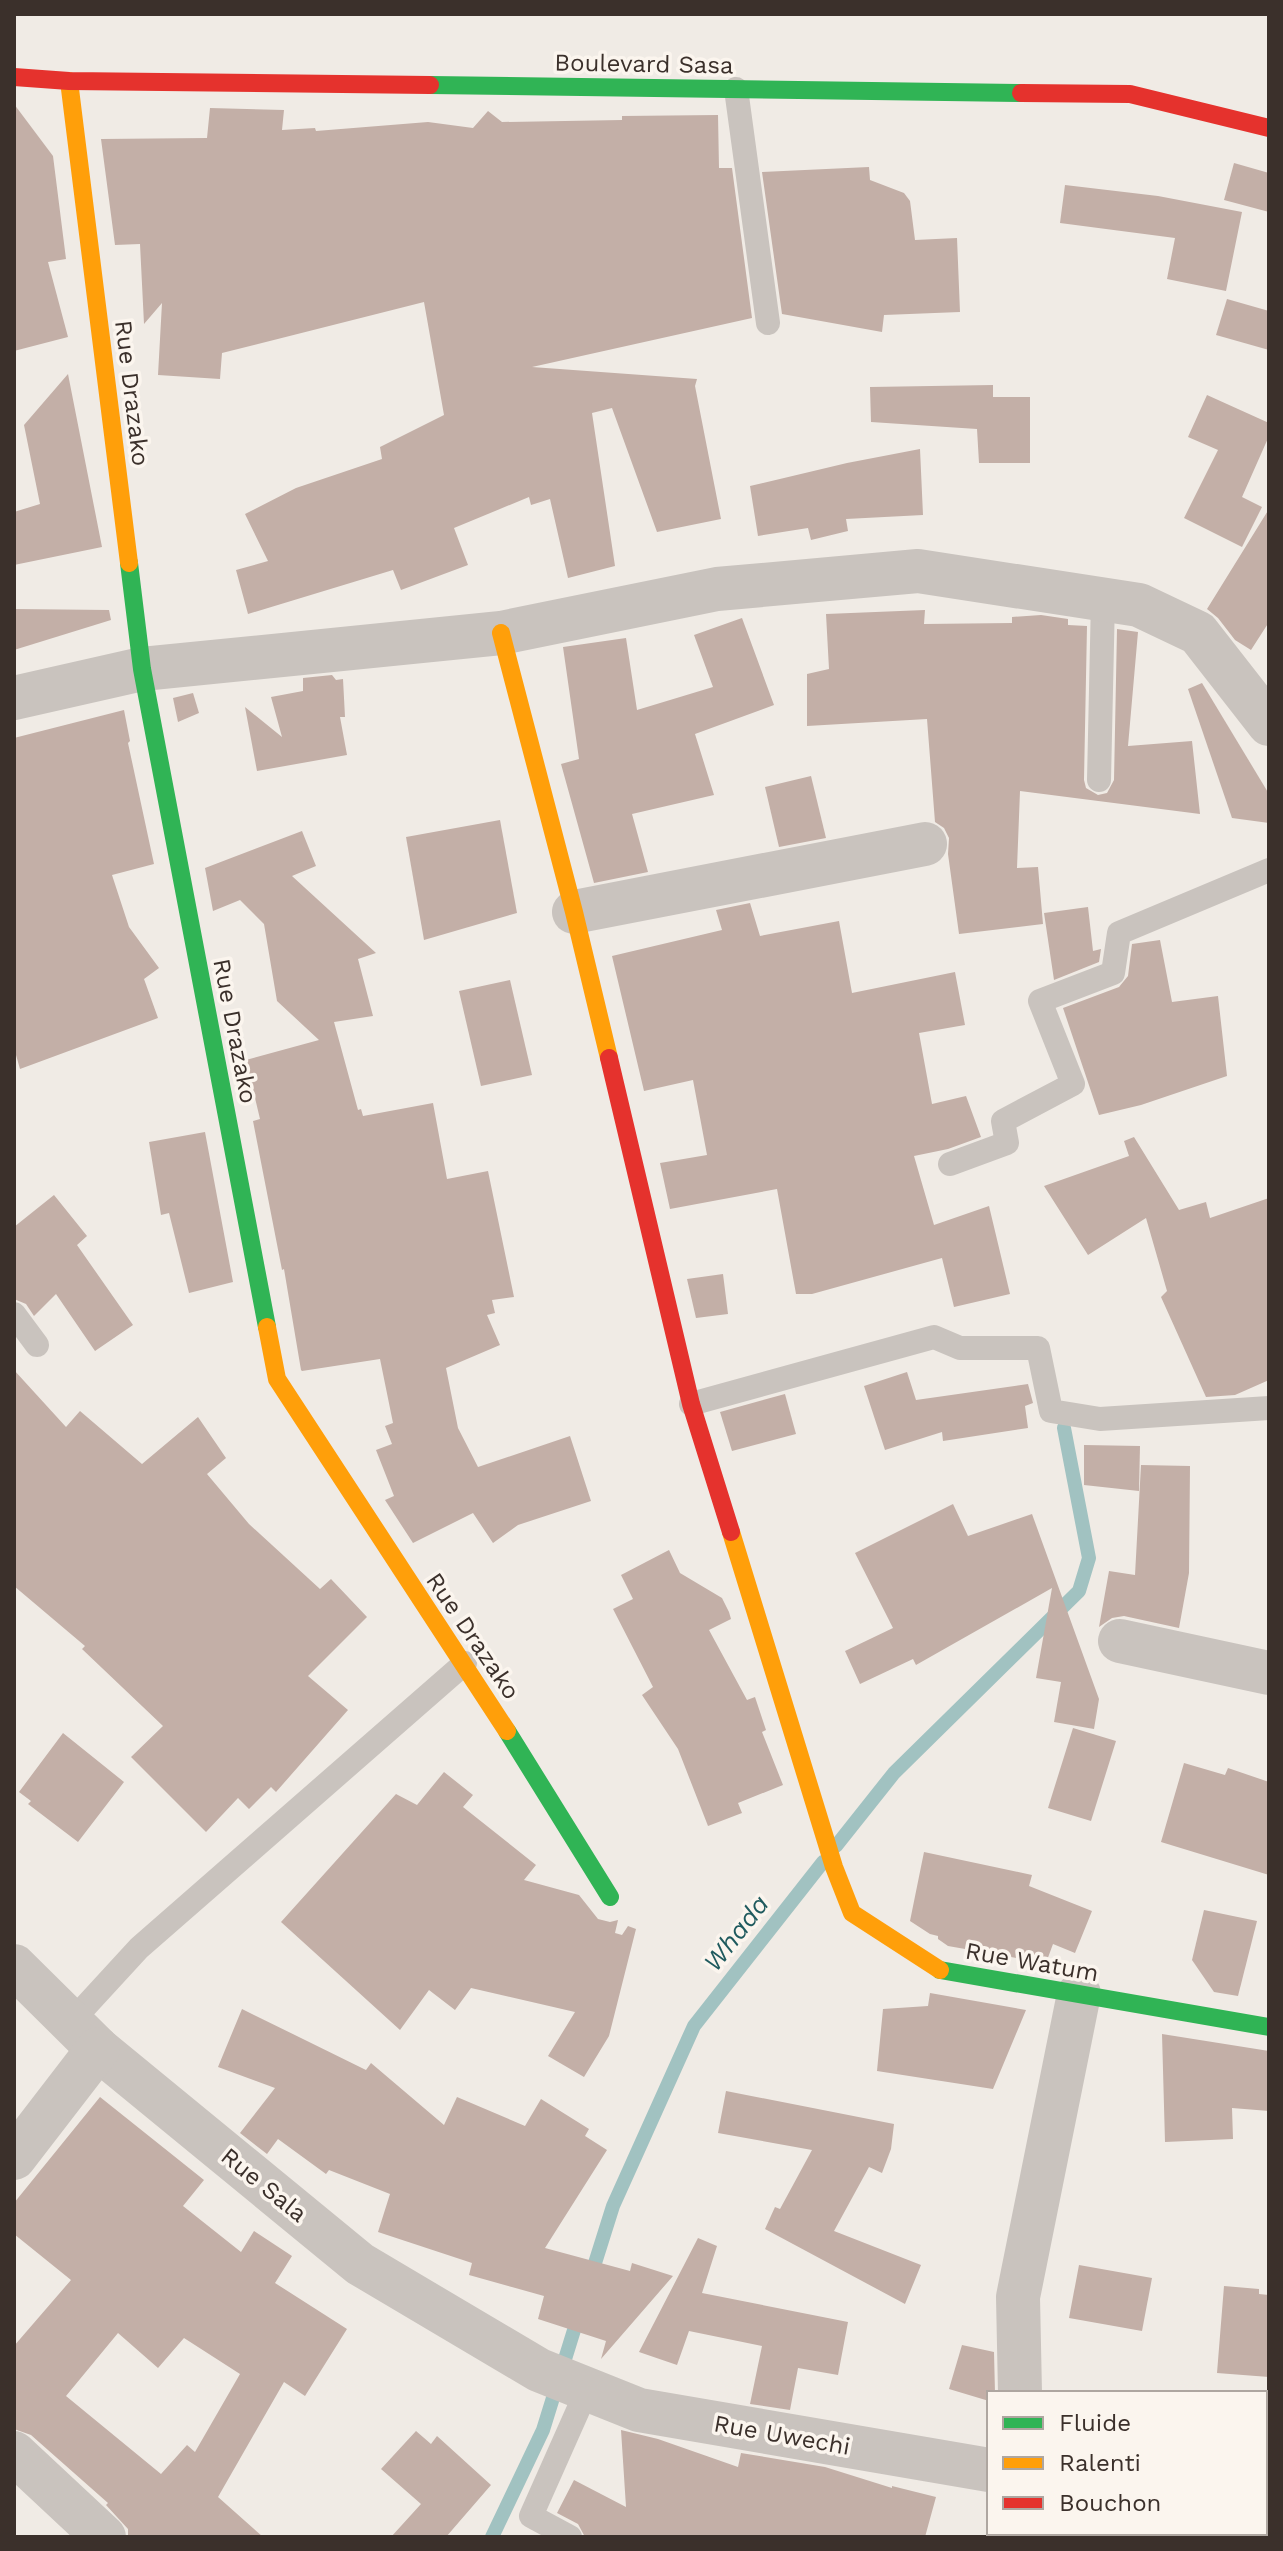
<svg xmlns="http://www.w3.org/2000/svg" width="1283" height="2551" font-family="'Work Sans',sans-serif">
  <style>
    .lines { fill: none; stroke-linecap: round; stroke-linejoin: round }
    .stream { stroke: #a1c2c1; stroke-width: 14 }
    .building { fill: #c3afa7; fill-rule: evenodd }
    .lane { stroke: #c9c3be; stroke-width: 24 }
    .street { stroke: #c9c3be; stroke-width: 44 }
    .fast { stroke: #30b455; stroke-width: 18 }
    .slow { stroke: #ff9f0a; stroke-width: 18 }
    .jam { stroke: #e5322d; stroke-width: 18 }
    .labels { text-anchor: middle; stroke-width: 7; stroke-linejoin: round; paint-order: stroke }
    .street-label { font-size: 24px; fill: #3b302b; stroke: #fbf5ee }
    .water-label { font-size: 26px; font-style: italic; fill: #1f5a5e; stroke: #fbf5ee }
  </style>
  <rect width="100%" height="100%" fill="#f0ebe5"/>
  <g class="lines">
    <g class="stream">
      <polyline points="836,1846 894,1773 1079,1591 1089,1558 1064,1428"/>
      <polyline points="590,2279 613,2206 694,2026 823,1862"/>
      <polyline points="492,2537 543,2430 579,2314"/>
    </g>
  </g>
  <g class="building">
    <polygon points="14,104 53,156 66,259 48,262 68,337 14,351"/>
    <polygon points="210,108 284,110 282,130 315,128 316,131 428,122 473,128 488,111 502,122 622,120 622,116 718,115 719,168 732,168 752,318 532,367 697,379 695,386 721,519 657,532 612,408 592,413 615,566 568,578 550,499 531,505 529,497 454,528 468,565 401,590 393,570 248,614 236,570 268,561 245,514 296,488 382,459 380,447 444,415 424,302 222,353 220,379 158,375 162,303 144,324 140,244 115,245 101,139 207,138"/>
    <polygon points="1234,163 1269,173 1269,212 1224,200"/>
    <polygon points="869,167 870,180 904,193 910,201 915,240 957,238 960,312 884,315 882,332 782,314 762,172"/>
    <polygon points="1065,185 1158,196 1242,212 1226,291 1167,279 1175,238 1060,223"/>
    <polygon points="1227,299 1269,311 1269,350 1216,335"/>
    <polygon points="68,374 102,547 14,565 14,512 40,504 24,425"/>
    <polygon points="993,385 993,397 1030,397 1030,463 979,463 977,429 871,422 870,387"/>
    <polygon points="1207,395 1269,423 1269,436 1242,497 1262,507 1242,547 1184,518 1218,450 1188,437"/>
    <polygon points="920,449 923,515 846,519 848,531 811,540 808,528 758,536 750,486 847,463"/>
    <polygon points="1269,509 1269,622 1251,650 1235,640 1218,618 1207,609"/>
    <polygon points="14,609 109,610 111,620 14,650"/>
    <polygon points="925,610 924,624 1012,623 1012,617 1041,615 1068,619 1068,625 1087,626 1084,780 1086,788 1098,795 1107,793 1114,780 1117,629 1138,632 1128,746 1192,741 1200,814 1020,791 1017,868 1038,867 1043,924 959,934 948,854 949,838 944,828 935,822 927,719 807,726 807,674 829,669 826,614"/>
    <polygon points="742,618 774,705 695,734 714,795 632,814 648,872 594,883 561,764 579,759 563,647 626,638 637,710 713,687 694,635"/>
    <polygon points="332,675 336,680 343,679 345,717 340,717 347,755 257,771 245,707 282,737 271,697 303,691 303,678"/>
    <polygon points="1202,683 1269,794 1269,823 1232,818 1188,689"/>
    <polygon points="193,693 199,713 178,722 173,698"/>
    <polygon points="124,710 130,741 128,743 154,864 112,875 129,927 159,968 144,979 158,1018 20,1069 14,1048 14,738"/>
    <polygon points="811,776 826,838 779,847 765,787"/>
    <polygon points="500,820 517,913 424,940 406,837"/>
    <polygon points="302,831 316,866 292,876 376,953 358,959 373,1016 334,1022 358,1110 361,1109 363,1116 433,1103 447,1179 488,1171 514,1297 492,1300 495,1313 487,1315 500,1345 446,1368 458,1428 478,1467 570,1436 591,1501 518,1525 493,1543 473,1513 413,1543 385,1500 394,1496 376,1450 392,1444 385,1426 393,1423 380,1359 302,1371 301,1370 284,1269 282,1270 253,1121 260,1119 246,1060 319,1040 277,1001 264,924 240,900 213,911 205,868"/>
    <polygon points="750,903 760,936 839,921 852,993 955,972 965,1025 919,1033 932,1104 966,1096 981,1137 948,1149 914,1156 934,1225 989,1206 1010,1294 954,1307 942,1258 812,1294 796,1294 777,1189 670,1209 660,1163 707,1155 693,1080 644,1091 612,956 722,930 716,910"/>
    <polygon points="1088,907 1093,951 1101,949 1099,962 1054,980 1044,913"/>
    <polygon points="1160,940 1172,1002 1218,996 1227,1076 1141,1105 1099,1115 1063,1008 1119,987 1128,976 1132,944"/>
    <polygon points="510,980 532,1075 481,1086 459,991"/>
    <polygon points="205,1132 233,1282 189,1293 169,1213 161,1215 149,1142"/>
    <polygon points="1134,1137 1179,1210 1206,1202 1210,1218 1269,1198 1269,1380 1235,1395 1206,1397 1161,1297 1167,1291 1146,1218 1088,1255 1044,1186 1129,1156 1124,1141"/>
    <polygon points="54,1195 87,1236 77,1245 133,1325 95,1351 56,1294 34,1316 26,1304 14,1299 14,1227"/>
    <polygon points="723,1274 728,1314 696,1318 687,1279"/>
    <polygon points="14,1370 66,1427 80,1411 142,1464 198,1417 226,1458 207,1474 249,1524 320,1589 331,1579 367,1617 308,1676 348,1710 276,1792 271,1787 249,1809 238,1798 206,1832 131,1757 163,1726 82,1649 85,1646 14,1586"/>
    <polygon points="907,1372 916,1400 1028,1384 1033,1403 1025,1406 1028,1428 943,1441 942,1432 885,1450 864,1386"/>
    <polygon points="785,1394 796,1434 732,1451 720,1412"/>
    <polygon points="1084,1445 1140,1446 1139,1491 1084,1485"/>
    <polygon points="1141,1465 1190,1466 1189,1573 1179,1628 1124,1616 1112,1618 1099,1627 1109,1571 1135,1575"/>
    <polygon points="953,1504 968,1536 1032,1514 1099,1699 1094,1729 1054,1722 1061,1682 1036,1678 1052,1588 916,1665 913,1659 860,1684 845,1651 893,1628 855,1553"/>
    <polygon points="669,1550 680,1573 722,1598 729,1612 731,1619 709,1630 747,1700 755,1697 766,1730 762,1732 783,1785 738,1803 742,1813 708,1826 678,1749 642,1695 653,1687 613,1609 633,1599 621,1575"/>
    <polygon points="1073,1728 1116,1741 1091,1821 1048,1808"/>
    <polygon points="63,1733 124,1782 78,1842 28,1804 31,1801 19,1792"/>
    <polygon points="1184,1763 1225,1775 1228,1768 1269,1782 1269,1875 1161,1842"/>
    <polygon points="444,1772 473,1795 463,1807 536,1865 524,1880 579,1895 598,1919 610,1922 618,1920 615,1933 622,1935 628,1926 636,1929 609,2036 584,2077 548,2056 575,2012 471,1988 455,2010 429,1990 400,2030 281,1922 396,1794 417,1805"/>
    <polygon points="924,1852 1032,1875 1029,1886 1092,1911 1075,1953 1053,1944 1046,1963 948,1946 938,1939 938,1936 930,1934 910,1921"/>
    <polygon points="1204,1910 1257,1921 1238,1996 1214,1992 1192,1960"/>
    <polygon points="930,1993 1026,2010 993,2089 877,2071 883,2009 928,2006"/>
    <polygon points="242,2009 366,2070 371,2063 444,2125 457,2097 525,2126 541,2099 589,2129 585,2136 607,2150 545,2248 630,2271 632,2263 673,2276 601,2359 606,2341 538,2319 544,2296 469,2275 472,2263 378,2232 390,2194 329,2170 326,2174 278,2139 267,2154 240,2133 275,2088 218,2067"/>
    <polygon points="1162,2034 1269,2051 1269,2111 1232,2108 1233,2139 1165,2142"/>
    <polygon points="726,2091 894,2124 891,2149 882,2173 869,2167 834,2231 921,2265 905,2304 765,2229 775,2207 780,2209 812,2150 718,2133"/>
    <path d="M100 2097 204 2180 183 2206 241 2252 254 2231 292 2256 275 2283 347 2329 305 2396 284 2382 218 2497 263 2537H128V2529L106 2505 108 2503 31 2435 14 2429V2346L71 2280 14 2234V2203ZM118 2333 158 2368 184 2338 240 2374 195 2452 187 2445 161 2474 66 2396Z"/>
    <polygon points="698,2238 717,2246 702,2293 848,2322 838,2375 798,2368 790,2410 750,2404 762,2346 689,2331 677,2365 639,2352"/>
    <polygon points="1079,2265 1152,2278 1142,2331 1069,2318"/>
    <polygon points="1224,2286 1259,2289 1259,2294 1269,2295 1269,2377 1217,2373"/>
    <polygon points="962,2345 994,2352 995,2393 989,2393 989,2401 949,2389"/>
    <polygon points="621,2430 658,2439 738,2467 741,2453 825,2467 892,2488 892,2486 936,2497 925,2537 585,2537 578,2524 557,2513 574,2480 626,2507"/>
    <polygon points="416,2431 431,2444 437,2436 491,2485 446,2537 391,2537 421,2504 381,2469"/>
  </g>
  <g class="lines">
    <g class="lane">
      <polyline points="736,89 768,323"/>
      <polyline points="1099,780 1103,599"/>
      <polyline points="950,1164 1007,1143 1003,1121 1073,1084 1040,1001 1113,973 1119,933 1269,870"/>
      <polyline points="14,1314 37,1345"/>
      <polyline points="691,1404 934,1337 960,1348 1038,1348 1051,1411 1100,1419 1269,1408"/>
      <polyline points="71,2022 139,1948 465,1663"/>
      <polyline points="570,2537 531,2516 587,2390"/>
      <polyline points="1015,2537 1015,2533"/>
    </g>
    <g class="street">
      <polyline points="14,698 142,669 501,633 717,589 918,571 1139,605 1198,633 1269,724"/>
      <polyline points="574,912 925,844"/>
      <polyline points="1120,1641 1269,1673"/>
      <polyline points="14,1966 98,2049 360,2264 539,2370 639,2410 989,2470"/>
      <polyline points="14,2158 98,2049"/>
      <polyline points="1020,2393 1018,2297 1079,1994"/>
      <polyline points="14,2453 104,2537"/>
      <polyline points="1265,2487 1269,2487"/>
    </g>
    <g class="fast">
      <polyline points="430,85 1021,93"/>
      <polyline points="129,563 142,669 267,1327"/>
      <polyline points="507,1731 610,1897"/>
      <polyline points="940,1970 1269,2027"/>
    </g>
    <g class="slow">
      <polyline points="69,81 129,563"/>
      <polyline points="501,633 574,912 609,1058"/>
      <polyline points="267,1327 277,1379 507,1731"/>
      <polyline points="731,1532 834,1867 852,1913 940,1970"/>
    </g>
    <g class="jam">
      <polyline points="14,77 69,81 430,85"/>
      <polyline points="1021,93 1130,94 1269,128"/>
      <polyline points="609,1058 691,1404 731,1532"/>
    </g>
  </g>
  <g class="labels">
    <g class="street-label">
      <text transform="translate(644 64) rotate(1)" y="8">Boulevard Sasa</text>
      <text transform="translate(132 393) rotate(83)" y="8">Rue Drazako</text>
      <text transform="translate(235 1031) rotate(79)" y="8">Rue Drazako</text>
      <text transform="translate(473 1636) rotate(56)" y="8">Rue Drazako</text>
      <text transform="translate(1032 1962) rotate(10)" y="8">Rue Watum</text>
      <text transform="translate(264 2185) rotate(39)" y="8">Rue Sala</text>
      <text transform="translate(782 2435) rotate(10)" y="8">Rue Uwechi</text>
    </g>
    <g class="water-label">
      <text transform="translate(736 1933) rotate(-52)" y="9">Whada</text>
    </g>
  </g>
  <rect width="1283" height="2551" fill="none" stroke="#3b302b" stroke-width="32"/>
  <rect x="987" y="2391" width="280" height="144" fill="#fbf5ee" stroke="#aea6a0" stroke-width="2"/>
  <rect x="1003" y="2417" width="40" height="12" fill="#30b455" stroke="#aea6a0" stroke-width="2"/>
  <text x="1059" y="2431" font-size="24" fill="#3b302b">Fluide</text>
  <rect x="1003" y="2457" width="40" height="12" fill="#ff9f0a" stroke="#aea6a0" stroke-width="2"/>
  <text x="1059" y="2471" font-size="24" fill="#3b302b">Ralenti</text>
  <rect x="1003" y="2497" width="40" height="12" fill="#e5322d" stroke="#aea6a0" stroke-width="2"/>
  <text x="1059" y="2511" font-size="24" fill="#3b302b">Bouchon</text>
</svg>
